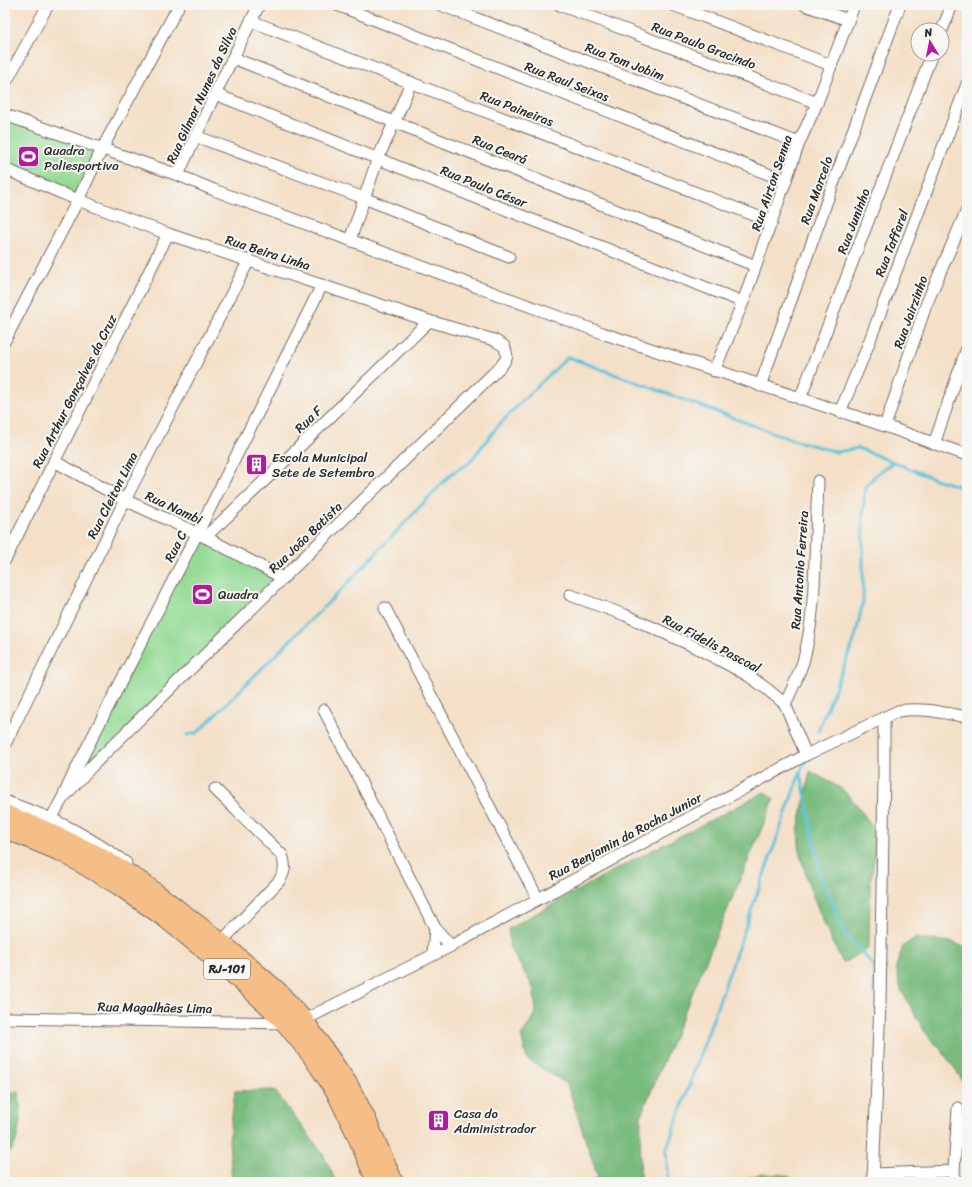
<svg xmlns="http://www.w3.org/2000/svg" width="972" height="1187" font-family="Sriracha,sans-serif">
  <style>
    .green { fill: #95db95; stroke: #608360 }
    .forest { fill: #78bb7e; stroke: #527354 }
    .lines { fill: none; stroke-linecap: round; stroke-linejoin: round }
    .stream { stroke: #5ec2dc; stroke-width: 3 }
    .street-casing { stroke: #716a62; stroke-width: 13 }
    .primary-casing { stroke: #716a62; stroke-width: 20 }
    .street { stroke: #fff; stroke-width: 11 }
    .primary { stroke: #f6be87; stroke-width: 18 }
    .labels { text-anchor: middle; stroke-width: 4; stroke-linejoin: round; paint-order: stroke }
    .shield { fill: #f6f6f2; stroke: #686867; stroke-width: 1 }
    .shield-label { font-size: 12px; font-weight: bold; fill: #2b2b2b }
    .street-label { font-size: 13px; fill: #2b2b2b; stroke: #f6f6f2 }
    .poi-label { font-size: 13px; fill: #2b2b2b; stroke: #f6f6f2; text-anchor: start }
  </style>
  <rect width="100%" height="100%" fill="#f6f6f2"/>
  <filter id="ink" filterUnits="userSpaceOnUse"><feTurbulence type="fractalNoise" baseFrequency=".025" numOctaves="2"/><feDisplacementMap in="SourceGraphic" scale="8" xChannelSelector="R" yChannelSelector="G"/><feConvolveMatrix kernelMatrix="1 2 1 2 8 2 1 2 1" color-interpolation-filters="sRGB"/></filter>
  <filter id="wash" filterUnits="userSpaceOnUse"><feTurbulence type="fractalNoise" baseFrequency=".012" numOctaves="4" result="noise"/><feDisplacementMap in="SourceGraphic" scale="16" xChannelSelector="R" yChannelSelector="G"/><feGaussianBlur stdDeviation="0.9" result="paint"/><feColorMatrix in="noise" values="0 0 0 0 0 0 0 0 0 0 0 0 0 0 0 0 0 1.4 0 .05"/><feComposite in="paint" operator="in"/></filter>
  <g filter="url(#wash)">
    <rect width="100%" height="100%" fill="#f4e0c8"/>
    <g class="green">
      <polygon points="5,118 99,149 78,196 5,167"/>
      <polygon points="198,538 281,579 69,786"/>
    </g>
    <g class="forest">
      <polygon points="810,771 842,789 858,806 875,831 874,860 870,884 869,948 843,963 830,938 811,891 800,855 798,831"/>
      <polygon points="765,792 774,799 641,1115 640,1182 589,1182 598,1178 567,1084 527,1059 521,1036 534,1017 536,1010 533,987 510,948 508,929 622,866"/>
      <polygon points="915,938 952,942 967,948 967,1089 956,1070 941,1050 925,1032 901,990 896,967 903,946"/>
      <polygon points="274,1090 323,1154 336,1182 232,1182 229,1140 235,1091"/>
      <path d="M5 1092H19C21 1110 21 1134 12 1150 10 1152 7 1154 5 1156Z"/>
      <polygon points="760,1174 784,1175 802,1182 736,1182 738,1181"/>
    </g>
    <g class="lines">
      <g class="stream">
        <polyline points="818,731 855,638 863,602 863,513 865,487 878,473 893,462"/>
        <polyline points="187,735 197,733 347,584 451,474 469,463 498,426 522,401 568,357 793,440 837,452 858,448 935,479 967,489"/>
        <polyline points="801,774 820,873 845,934 874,966 874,994"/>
        <polyline points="668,1182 666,1151 800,773 807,759"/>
      </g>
    </g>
  </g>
  <g filter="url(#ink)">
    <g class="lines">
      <defs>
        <g id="street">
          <polyline points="337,5 786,181"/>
          <polyline points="441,5 799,143"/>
          <polyline points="560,5 817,103"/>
          <polyline points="673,5 831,65"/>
          <polyline points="805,5 848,20"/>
          <polyline points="251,21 772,222"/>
          <polyline points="942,30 952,5"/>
          <polyline points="233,58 756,266"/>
          <polyline points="5,84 48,5"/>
          <polyline points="215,94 507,210 743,302"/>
          <polyline points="5,115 178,175 214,190 605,334 885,426 967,455"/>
          <polyline points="195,136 364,198 509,257"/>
          <path d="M5 169 78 200 168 234 429 321 494 340 504 346C508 356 508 357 502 365L283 578 92 766 62 799"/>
          <polyline points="178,175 215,94 259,5"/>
          <polyline points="350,240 378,158 395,121 411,82"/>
          <polyline points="5,340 78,200 102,149 179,5"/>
          <polyline points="714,371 743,302 799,143 817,103 854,5"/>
          <polyline points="760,386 832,187 900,5"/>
          <polyline points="800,399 932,54"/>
          <polyline points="840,412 865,353 967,84"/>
          <polyline points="885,426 926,305 967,210"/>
          <polyline points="934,444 967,348"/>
          <polyline points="54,461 125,500 205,537 283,578"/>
          <polyline points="205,537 230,514 429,321"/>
          <polyline points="5,560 168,234"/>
          <polyline points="570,595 625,615 693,646 729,665 749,676 767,689 785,704 806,755"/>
          <polyline points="385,608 538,899"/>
          <path d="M785 704C792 690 798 677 803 662 812 629 814 595 815 561 816 535 817 508 818 481"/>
          <polyline points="324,710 435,928 451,946"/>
          <polyline points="5,744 125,500 249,260"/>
          <path d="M215 789 282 855C286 866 285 872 279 881L221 942"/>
          <path d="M5 801C20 807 36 812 51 819 78 831 102 846 126 863"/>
          <polyline points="51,819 62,799 74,773 197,534 322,285"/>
          <polyline points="433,954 435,928"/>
          <path d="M5 1018 285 1023 304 1020 451 946 806 755 898 711C923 707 943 713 967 717"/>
          <polyline points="873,1174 954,1171"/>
          <polyline points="873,1182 880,1003 884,775 884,717"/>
          <polyline points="954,1182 954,1171 958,1108"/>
        </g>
        <g id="primary">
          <polyline points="5,814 40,828 97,855 142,882 221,942 277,990 304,1020 349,1085 366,1118 394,1182"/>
          <polyline points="5,829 63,853 119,886 166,919 226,968 265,1003 285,1023 310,1054 335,1091 355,1132 376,1182"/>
        </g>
      </defs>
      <use href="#street" class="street-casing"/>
      <use href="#primary" class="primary-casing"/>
      <use href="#street" class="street"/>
      <use href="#primary" class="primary"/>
    </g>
  </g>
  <defs>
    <symbol id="stadium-square" viewBox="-11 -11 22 22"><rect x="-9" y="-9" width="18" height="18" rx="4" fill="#b5179e" stroke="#f6f6f2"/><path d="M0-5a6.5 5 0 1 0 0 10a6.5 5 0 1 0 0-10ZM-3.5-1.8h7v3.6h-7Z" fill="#fff"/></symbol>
    <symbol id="building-square" viewBox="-11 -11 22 22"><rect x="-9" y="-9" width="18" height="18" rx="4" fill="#b5179e" stroke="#f6f6f2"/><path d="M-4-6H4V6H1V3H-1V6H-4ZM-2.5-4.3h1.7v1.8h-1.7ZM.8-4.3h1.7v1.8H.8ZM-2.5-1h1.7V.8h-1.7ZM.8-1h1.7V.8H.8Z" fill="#fff"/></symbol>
  </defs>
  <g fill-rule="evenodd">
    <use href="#stadium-square" x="16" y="144" width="25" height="25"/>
    <use href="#building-square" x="244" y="452" width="25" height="25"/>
    <use href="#stadium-square" x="190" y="582" width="25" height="25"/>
    <use href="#building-square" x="426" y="1108" width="25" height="25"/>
  </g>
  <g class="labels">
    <rect class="shield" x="204" y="959" width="46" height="20" rx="3"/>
    <g class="shield-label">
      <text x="227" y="973">RJ-101</text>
    </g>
    <g class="street-label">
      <text transform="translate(704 45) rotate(21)" y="5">Rua Paulo Gracindo</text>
      <text transform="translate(625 61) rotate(21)" y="5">Rua Tom Jobim</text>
      <text transform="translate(567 81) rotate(21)" y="5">Rua Raul Seixas</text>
      <text transform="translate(201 95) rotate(-65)" y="5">Rua Gilmar Nunes da Silva</text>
      <text transform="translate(517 108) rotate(21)" y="5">Rua Paineiras</text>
      <text transform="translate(500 149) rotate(22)" y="5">Rua Ceará</text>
      <text transform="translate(771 183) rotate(-71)" y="5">Rua Airton Senna</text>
      <text transform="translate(484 186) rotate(22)" y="5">Rua Paulo César</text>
      <text transform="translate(816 190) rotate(-70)" y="5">Rua Marcelo</text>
      <text transform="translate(853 221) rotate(-69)" y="5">Rua Juninho</text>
      <text transform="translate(891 243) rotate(-69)" y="5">Rua Taffarel</text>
      <text transform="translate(268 252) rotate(18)" y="5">Rua Beira Linha</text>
      <text transform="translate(910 312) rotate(-70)" y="5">Rua Jairzinho</text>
      <text transform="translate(74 391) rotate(-63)" y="5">Rua Arthur Gonçalves da Cruz</text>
      <text transform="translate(308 419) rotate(-44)" y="5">Rua F</text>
      <text transform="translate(112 495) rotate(-63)" y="5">Rua Cleiton Lima</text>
      <text transform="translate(174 507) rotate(25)" y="5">Rua Nambi</text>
      <text transform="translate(305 537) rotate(-44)" y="5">Rua Joāo Batista</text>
      <text transform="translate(175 546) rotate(-63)" y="5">Rua C</text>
      <text transform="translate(799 570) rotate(-86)" y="5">Rua Antonio Ferreira</text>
      <text transform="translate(712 643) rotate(28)" y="5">Rua Fidelis Pascoal</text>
      <text transform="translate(625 836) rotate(-28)" y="5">Rua Benjamin da Rocha Junior</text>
      <text transform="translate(155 1007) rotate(1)" y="5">Rua Magalhães Lima</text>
    </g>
    <g class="poi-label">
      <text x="44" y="155">Quadra<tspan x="44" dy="15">Poliesportiva</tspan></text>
      <text x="272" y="462">Escola Municipal<tspan x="272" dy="15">Sete de Setembro</tspan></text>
      <text x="218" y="599">Quadra</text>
      <text x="454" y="1118">Casa do<tspan x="454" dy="15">Administrador</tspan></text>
    </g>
  </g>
  <rect width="972" height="1187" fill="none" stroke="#f6f6f2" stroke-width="20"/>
  <g transform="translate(930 42) rotate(350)"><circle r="19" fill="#f6f6f2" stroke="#a5a5a2"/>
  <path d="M0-3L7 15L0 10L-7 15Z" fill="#b5179e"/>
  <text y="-6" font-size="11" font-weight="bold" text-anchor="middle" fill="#2b2b2b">N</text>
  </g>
</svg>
